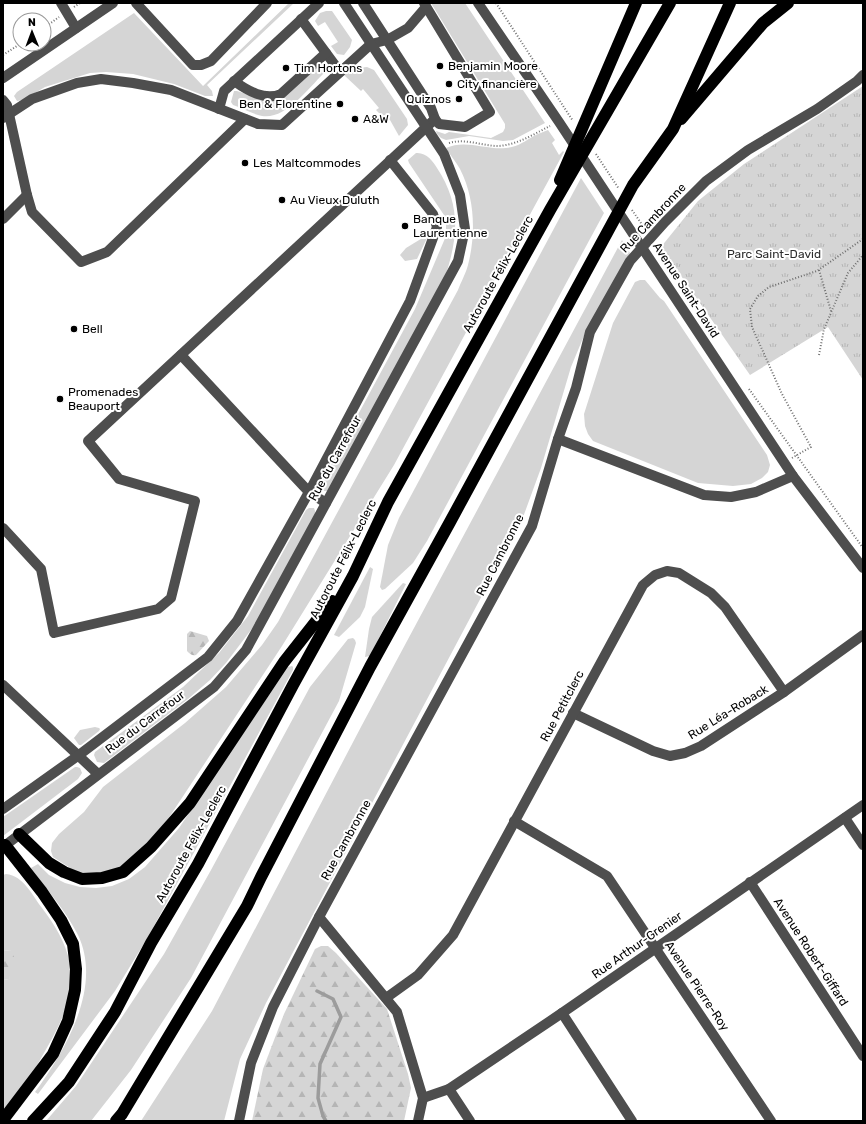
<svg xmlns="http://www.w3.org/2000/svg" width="866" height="1124" font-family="Rubik,sans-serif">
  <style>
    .grass { fill: #d5d5d5 }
    .forest { fill: url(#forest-firs) }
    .park { fill: url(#park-tufts) }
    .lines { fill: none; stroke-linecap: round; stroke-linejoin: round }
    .stream { stroke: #9c9c9c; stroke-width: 3.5 }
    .path { stroke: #707070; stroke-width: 2; stroke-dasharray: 1 2; stroke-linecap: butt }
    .minor { stroke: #4e4e4e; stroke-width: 10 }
    .highway { stroke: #000; stroke-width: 12 }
    .poi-dot { fill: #000; stroke: #fff; stroke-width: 1.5 }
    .labels { text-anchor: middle; stroke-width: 4; stroke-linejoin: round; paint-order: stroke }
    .poi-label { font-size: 12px; fill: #000; stroke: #fff; text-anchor: start }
    .street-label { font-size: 12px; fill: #000; stroke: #fff }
    .park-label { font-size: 12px; fill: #2c2c2c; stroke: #fff }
  </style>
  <defs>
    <pattern id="forest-firs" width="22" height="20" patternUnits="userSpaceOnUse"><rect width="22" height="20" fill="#d5d5d5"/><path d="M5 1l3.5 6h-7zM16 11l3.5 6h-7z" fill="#b5b5b5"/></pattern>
    <pattern id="park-tufts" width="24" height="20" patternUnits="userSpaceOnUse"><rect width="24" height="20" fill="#d5d5d5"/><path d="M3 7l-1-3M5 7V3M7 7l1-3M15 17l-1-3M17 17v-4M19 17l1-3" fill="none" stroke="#b5b5b5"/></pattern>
  </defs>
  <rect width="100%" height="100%" fill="#fff"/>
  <g class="grass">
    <polygon points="289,3 294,3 207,85 212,91 213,96 205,96 174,84 133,74 106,72 90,73 45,87 23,100 17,101 14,96 17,92 134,13 203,86"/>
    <polygon points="431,3 465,3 545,123 513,140 503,141 469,136 446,140 441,138 437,134 436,131 445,134 449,132 491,138 503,132 505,128 505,124"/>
    <polygon points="326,11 332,11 352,40 350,47 344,55 337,54 331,46 338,42 325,22 318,26 315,21 320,13"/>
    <path d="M320 64H323L325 67 326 71 323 74C308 89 285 120 262 116 252 114 242 108 233 105L231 102 234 91H237L262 99 264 102H270L277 100Z"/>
    <polygon points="367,67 374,70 407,119 408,125 399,136 390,120 382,116 376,110 379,108 363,89 361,91 344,75 358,68"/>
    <path d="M548 130 555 140 552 143 559 155 563 151 564 152 394 465 282 646 170 816 149 843 128 861 114 871 90 876 75 871 53 857 51 851 52 843 59 834 84 812 103 787 185 723 226 687 262 645 278 622 458 290C461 282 466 273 468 265 476 234 475 198 460 169 456 162 450 155 446 148 465 139 486 150 506 148 518 147 525 141 534 136 539 133 544 132 548 130Z"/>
    <path d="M416 153C426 152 433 161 437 168 462 206 458 239 444 280L328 491H321L320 485 415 309 446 236V223L444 215 409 163 408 160Z"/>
    <polygon points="581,178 604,213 427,541 413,563 385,589 382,590 380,587 388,545 399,518"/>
    <polygon points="429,234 417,259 405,261 400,255 406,248"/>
    <polygon points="622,240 630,253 586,331 571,367 541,468 522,520 266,1003 240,1059 224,1121 141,1121 212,1011 362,725"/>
    <polygon points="640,280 645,280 660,298 664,301 767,455 770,465 768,472 762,478 751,484 733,486 698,483 593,441 588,434 585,426 584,414 613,323 635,282"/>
    <polygon points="309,508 314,508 315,511 315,516 257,622 226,663 210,680 188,699 104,763 97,762 94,755 95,752 183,687 219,653 248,616 306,510"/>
    <polygon points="370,567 373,569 365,607 360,617 339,637 334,635"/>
    <polygon points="403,583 406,584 370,656 365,657 369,629 372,617"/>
    <polygon points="353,638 355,640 356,643 339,701 191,978 131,1070 91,1121 46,1121 76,1086 164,954 211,870 310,687 348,639"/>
    <path d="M292 666 293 667V670L148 937 115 991 38 1094 35 1092C65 1051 103 987 78 935 66 911 47 890 31 868L38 864 49 875 65 883 80 887 96 888 112 886 129 879 145 867 179 828 288 667Z"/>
    <polygon points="95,727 99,728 100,729 99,731 81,745 79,745 74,738 80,730"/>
    <polygon points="75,767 77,767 80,768 82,773 78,779 3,836 3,817"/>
    <path d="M6 874C24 876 32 895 42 908 55 925 66 943 70 964 77 998 56 1032 40 1060 35 1069 30 1078 24 1086 18 1095 10 1104 3 1112V979L9 980 11 950 3 951V875Z"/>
  </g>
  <g class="forest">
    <path d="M190 631 207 636 209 641 196 655C192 656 190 654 187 651V634Z"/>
    <polygon points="321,946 328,946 336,953 387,1009 408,1074 411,1088 404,1121 252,1121 263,1069 284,1014 315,949"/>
    <polygon points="11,950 14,957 9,980 3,979 3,951"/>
  </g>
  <polygon class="park" points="863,86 863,380 828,327 750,375 661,247 698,201 744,164"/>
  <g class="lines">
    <polyline class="stream" points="317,991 333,999 341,1017 320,1064 318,1098 323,1116 326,1121"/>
    <g class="path">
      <polyline points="496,3 573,121"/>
      <polyline points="74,7 80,3"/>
      <polyline points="44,28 59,17"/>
      <polyline points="3,55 20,44"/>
      <path d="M449 143C466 138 482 146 498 146 517 145 534 134 550 126"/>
      <polyline points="596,154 619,189"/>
      <polyline points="632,210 645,229"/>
      <polyline points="656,246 711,332"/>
      <polyline points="819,270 831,311"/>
      <polyline points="819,355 824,329 848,273 863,255"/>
      <polyline points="749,389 863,548"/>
      <polyline points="792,458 811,447 782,394 752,327 750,309 758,296 769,287 817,271 863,239"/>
    </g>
    <g class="minor">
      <polyline points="61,3 76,28"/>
      <polyline points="136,3 193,65 201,65 211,61 267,3"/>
      <polyline points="363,3 431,108 435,119"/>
      <polyline points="478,3 559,122 793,476 863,568"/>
      <polyline points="301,19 340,72"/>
      <polyline points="3,78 113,3"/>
      <path d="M234 81C248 91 265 101 281 94L326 53"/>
      <polyline points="3,100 7,105 27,195 32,212 81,262 107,252 245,119"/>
      <polyline points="219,109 224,91 319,3"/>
      <polyline points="3,118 32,99 77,83 101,79 133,83 171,90 258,124 282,125 371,44 387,40 408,28 426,7"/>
      <polyline points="3,219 27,195"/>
      <polyline points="181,355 309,492 326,503"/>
      <polyline points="558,439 704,495 731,497 756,492 793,476"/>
      <polyline points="3,528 41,569 54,633 158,609 171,598 195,501 119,479 88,441 435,119 439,124 465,127 490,112 424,3"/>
      <polyline points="3,685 98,774"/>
      <polyline points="573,713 653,751 670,756 685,753 701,746 784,692 863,635"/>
      <polyline points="3,809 79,755 208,657 237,621 309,492 410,301 437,227 433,214 390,160"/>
      <polyline points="845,818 863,845"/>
      <polyline points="514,821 607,876 771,1121"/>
      <polyline points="3,847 214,687 246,650 458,261 465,229 460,195 444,154 344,3"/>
      <polyline points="750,882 863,1056"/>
      <polyline points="319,917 397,1012 423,1098 418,1121"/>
      <polyline points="386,998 418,975 453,935 643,585 655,575 667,571 679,573 711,593 725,607 784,692"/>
      <polyline points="562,1013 632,1121"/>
      <polyline points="449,1089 470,1121"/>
      <polyline points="423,1098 449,1089 562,1013 863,805"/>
      <polyline points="239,1121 251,1063 273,1007 319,917 532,526 558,439 576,388 590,332 630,261 665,222 706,181 748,150 817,109 857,81 863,75"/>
    </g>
    <g class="highway">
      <polyline points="681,119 763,23 788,3"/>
      <polyline points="560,180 636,3"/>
      <polyline points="19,834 49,863 64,872 82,879 102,878 123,872 151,847 190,803 284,662 332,601"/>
      <polyline points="3,1120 53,1054 68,1021 75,990 76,969 73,944 61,920 42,892 5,845"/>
      <polyline points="33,1121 69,1082 115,1012 151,943 198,864 293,685 353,576 388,502 550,210 670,3"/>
      <polyline points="116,1121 122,1114 247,906 261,877 370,667 450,522 633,185 673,129 730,3"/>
    </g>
  </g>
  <g class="poi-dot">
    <circle cx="440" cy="66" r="4"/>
    <circle cx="286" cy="68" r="4"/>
    <circle cx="449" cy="84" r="4"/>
    <circle cx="459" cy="99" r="4"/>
    <circle cx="340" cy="104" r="4"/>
    <circle cx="355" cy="119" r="4"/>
    <circle cx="245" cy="163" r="4"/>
    <circle cx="282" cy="200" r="4"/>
    <circle cx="405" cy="226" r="4"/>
    <circle cx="74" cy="329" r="4"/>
    <circle cx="60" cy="399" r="4"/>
  </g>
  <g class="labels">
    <g class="poi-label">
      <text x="448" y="70">Benjamin Moore</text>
      <text x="294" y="72">Tim Hortons</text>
      <text x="457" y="88">City financière</text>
      <text x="451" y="103" text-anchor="end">Quiznos</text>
      <text x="332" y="108" text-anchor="end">Ben &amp; Florentine</text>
      <text x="363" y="123">A&amp;W</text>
      <text x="253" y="167">Les Maltcommodes</text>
      <text x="290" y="204">Au Vieux Duluth</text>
      <text x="413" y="223">Banque<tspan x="413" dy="14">Laurentienne</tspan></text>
      <text x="82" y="333">Bell</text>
      <text x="68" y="396">Promenades<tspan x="68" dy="14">Beauport</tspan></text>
    </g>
    <g class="street-label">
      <text transform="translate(653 218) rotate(-47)" y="4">Rue Cambronne</text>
      <text transform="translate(498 274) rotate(-61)" y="4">Autoroute Félix-Leclerc</text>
      <text transform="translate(686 290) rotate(57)" y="4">Avenue Saint-David</text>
      <text transform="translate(335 458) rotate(-61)" y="4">Rue du Carrefour</text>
      <text transform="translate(500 555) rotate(-63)" y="4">Rue Cambronne</text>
      <text transform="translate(343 559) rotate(-63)" y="4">Autoroute Félix-Leclerc</text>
      <text transform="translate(562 706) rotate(-62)" y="4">Rue Petitclerc</text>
      <text transform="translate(728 712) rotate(-32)" y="4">Rue Léa-Roback</text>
      <text transform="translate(145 722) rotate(-37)" y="4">Rue du Carrefour</text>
      <text transform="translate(346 840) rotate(-61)" y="4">Rue Cambronne</text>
      <text transform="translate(191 844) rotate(-61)" y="4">Autoroute Félix-Leclerc</text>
      <text transform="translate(637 945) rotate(-35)" y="4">Rue Arthur-Grenier</text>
      <text transform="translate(811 952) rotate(57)" y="4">Avenue Robert-Giffard</text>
      <text transform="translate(697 986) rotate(56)" y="4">Avenue Pierre-Roy</text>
    </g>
    <g class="park-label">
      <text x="774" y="258">Parc Saint-David</text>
    </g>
  </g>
  <rect width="866" height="1124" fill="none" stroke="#000000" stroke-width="8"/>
  <g transform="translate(32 32) rotate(359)"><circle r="19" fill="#ffffff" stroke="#999999"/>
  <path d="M0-3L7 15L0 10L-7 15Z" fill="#000000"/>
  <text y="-6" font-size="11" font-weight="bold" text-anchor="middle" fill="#000000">N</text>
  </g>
</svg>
